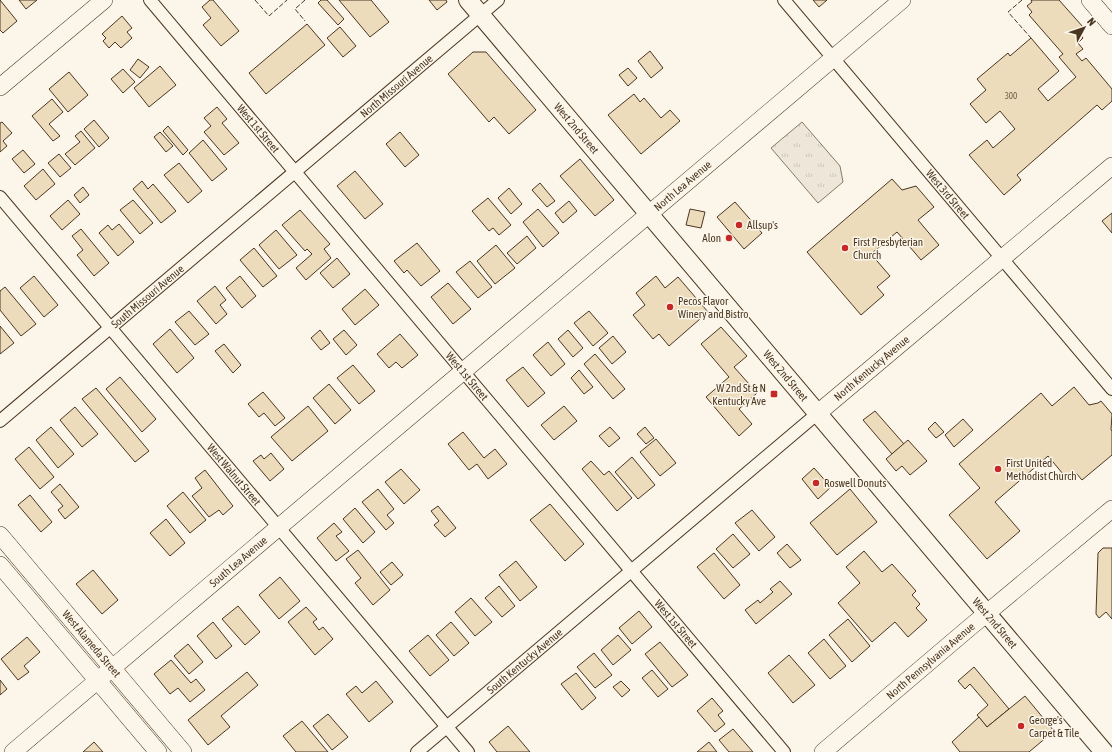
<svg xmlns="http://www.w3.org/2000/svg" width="1112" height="752" font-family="'Asap Condensed',sans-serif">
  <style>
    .park { fill: url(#park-tufts); stroke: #887966 }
    .building { fill: #ecdcbc; stroke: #4a3520 }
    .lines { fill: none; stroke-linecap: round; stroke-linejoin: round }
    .street-casing { stroke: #4a3520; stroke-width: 14 }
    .secondary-casing { stroke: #4a3520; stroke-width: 18 }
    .primary-casing { stroke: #4a3520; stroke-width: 20 }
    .street { stroke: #fbf6e9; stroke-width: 12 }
    .secondary { stroke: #fbf6e9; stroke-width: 17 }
    .primary { stroke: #fbf6e9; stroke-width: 18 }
    .fence { stroke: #4a3520; stroke-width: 1; stroke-dasharray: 5 2; stroke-linecap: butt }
    .poi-dot { fill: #c62828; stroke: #fbf6e9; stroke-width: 1.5 }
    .labels { text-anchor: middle; stroke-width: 3; stroke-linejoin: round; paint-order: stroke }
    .number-label { font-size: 9px; fill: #725f47 }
    .street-label { font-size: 11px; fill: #4a3520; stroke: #fbf6e9 }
    .poi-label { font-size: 11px; fill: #4a3520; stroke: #fbf6e9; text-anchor: start }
  </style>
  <defs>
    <pattern id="park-tufts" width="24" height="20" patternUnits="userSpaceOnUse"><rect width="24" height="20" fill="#ede6d9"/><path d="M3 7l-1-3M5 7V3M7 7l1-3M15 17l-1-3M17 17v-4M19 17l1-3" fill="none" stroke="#cdc6ba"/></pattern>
  </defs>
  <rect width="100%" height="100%" fill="#fbf6e9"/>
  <polygon class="park" points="802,122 840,166 843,182 818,203 771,148"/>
  <g class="building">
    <polygon points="0,0 17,21 3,33 0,30"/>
    <polygon points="19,0 37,0 26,9"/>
    <polygon points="210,0 213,0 239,31 221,46 203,25 211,18 202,7"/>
    <polygon points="321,0 327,0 344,19 338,25 318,3"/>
    <polygon points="339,0 371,0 389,22 370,37"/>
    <polygon points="429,0 446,0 447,2 437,10"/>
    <polygon points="813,0 827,0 819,7"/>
    <polygon points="1031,0 1059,0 1083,27 1078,32 1083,38 1078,43 1083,49 1076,54 1082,61 1086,58 1112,89 1112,101 1102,110 1097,105 1017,175 1021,180 1004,195 969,155 987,140 993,148 1015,129 1000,111 986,123 970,104 986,90 977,79 1008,53 1010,56 1031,38 1059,71 1038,89 1048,101 1076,77 1059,57 1063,54 1029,15 1032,12 1027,6 1032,2"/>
    <polygon points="122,16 132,28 127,32 132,38 121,48 115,42 109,48 103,41 106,38 102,34"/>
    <polygon points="307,24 325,45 266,94 249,73"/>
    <polygon points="340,27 356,46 343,57 327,38"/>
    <polygon points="650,51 663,68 651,78 638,61"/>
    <polygon points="473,52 486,52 536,110 509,134 494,117 489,122 448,74"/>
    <polygon points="138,59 149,67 140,78 130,70"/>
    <polygon points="160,66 176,85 149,107 134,88"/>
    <polygon points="628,68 637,78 628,86 619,75"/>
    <polygon points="123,69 135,82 123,93 111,79"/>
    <polygon points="69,72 88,95 68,112 49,89"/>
    <polygon points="634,94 640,102 644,98 661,118 670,110 680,121 641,154 608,115"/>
    <polygon points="52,99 63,112 49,124 60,136 53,141 32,116"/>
    <polygon points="217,107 227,119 222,123 239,143 224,155 204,132 211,126 204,118"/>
    <polygon points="94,120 109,138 99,147 84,129"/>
    <polygon points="2,122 12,133 3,141 7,146 0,152 0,123"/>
    <polygon points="168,126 188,150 183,155 163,131"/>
    <polygon points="81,131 95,148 75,165 65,154 80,142 75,136"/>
    <polygon points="160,132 173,146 166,152 154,137"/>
    <polygon points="400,132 419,155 405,167 386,144"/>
    <polygon points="203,140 227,169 212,181 189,153"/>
    <polygon points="23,150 35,164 24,173 12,159"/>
    <polygon points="59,154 71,168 60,177 48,163"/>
    <polygon points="580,159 614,200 595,216 560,176"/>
    <polygon points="179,163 202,191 188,203 164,175"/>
    <polygon points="43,169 55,184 36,200 24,186"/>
    <polygon points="355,171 383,204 365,219 337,186"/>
    <polygon points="892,179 902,190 916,186 934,207 918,220 939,245 921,260 897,232 871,254 890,276 877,287 884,295 861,315 807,252"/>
    <polygon points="142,181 148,189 153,184 176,211 161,223 133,189"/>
    <polygon points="540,183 555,201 547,207 532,190"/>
    <polygon points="83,187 89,195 80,203 74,195"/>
    <polygon points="509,188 522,204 511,214 498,198"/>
    <polygon points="488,198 511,225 499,235 493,228 489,231 472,211"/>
    <polygon points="68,200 80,214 62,230 50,216"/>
    <polygon points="133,200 153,223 140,234 120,210"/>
    <polygon points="569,201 577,211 563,223 555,213"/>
    <polygon points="735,202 762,233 744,249 717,217"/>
    <polygon points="538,209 559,233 543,247 523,222"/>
    <polygon points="690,209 705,212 701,228 686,225"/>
    <polygon points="300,210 330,244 324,249 331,258 306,280 296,268 312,254 307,249 305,251 282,225"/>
    <polygon points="1112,213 1112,233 1102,221"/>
    <polygon points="119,224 134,242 118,256 99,233 108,225 112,230"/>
    <polygon points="81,229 109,263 94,276 77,255 83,250 72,236"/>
    <polygon points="276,230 297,255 279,269 259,245"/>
    <polygon points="527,236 536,248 517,264 507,253"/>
    <polygon points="417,243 440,271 421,286 407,270 404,273 394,261"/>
    <polygon points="496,245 515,268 495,284 477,261"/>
    <polygon points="254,248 277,276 263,287 240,260"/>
    <polygon points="337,258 350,274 333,288 320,273"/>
    <polygon points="470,261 492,287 478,298 456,272"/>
    <polygon points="34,276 58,305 44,317 20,288"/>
    <polygon points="240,276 256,296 242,308 226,288"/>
    <polygon points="656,276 665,288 678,277 708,312 669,346 659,334 653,339 633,315 645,305 636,293"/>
    <polygon points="448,283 471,309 453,324 431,297"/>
    <polygon points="215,286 226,300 220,305 227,314 216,324 197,301"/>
    <polygon points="5,287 36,324 21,336 0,310 0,291"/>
    <polygon points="365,289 379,305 355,325 342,309"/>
    <polygon points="189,311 209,334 195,345 175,322"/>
    <polygon points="589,311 608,333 593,346 574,323"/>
    <polygon points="0,326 14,343 0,354"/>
    <polygon points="721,327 747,356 734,367 757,393 739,409 752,424 739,436 706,397 729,377 701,344"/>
    <polygon points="170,329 194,358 177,373 153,344"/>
    <polygon points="320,330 330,343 321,350 311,338"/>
    <polygon points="344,330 357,345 346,355 333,339"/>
    <polygon points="568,330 583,348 573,357 558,339"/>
    <polygon points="400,334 418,355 402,368 396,362 389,368 377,354"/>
    <polygon points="613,336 626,352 612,364 599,348"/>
    <polygon points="548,342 565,364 551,376 533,355"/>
    <polygon points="224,344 241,365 233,373 215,351"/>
    <polygon points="595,354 625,389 613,399 584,364"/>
    <polygon points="353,365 375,391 359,404 337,378"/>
    <polygon points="523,367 545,393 528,407 506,380"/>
    <polygon points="579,370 593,387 584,394 571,378"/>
    <polygon points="120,377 156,419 142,432 106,389"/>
    <polygon points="329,384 351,410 335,424 313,398"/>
    <polygon points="1074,387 1089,405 1098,403 1101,401 1112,414 1111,430 1112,431 1112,455 1082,480 1076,473 1068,480 1048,456 995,502 1020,531 987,559 949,515 980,488 959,464 1041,393 1052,406"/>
    <polygon points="96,388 149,451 135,462 82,399"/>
    <polygon points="263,392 285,418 275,426 264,413 259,417 248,404"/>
    <polygon points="308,406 328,431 292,461 271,437"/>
    <polygon points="564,406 577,421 554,440 541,425"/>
    <polygon points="75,407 98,434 82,447 60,420"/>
    <polygon points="875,411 904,444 892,454 863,420"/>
    <polygon points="963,419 973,430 954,447 945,435"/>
    <polygon points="935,422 944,432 936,438 928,429"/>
    <polygon points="51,427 74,454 58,468 36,440"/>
    <polygon points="610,427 620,438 609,447 599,436"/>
    <polygon points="645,427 654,438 646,444 637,434"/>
    <polygon points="463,432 484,458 495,449 507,464 488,479 477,464 469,470 448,444"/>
    <polygon points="656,439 676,463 660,476 640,452"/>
    <polygon points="908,440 927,461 910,475 902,466 896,471 886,459"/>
    <polygon points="29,447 54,477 40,489 15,459"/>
    <polygon points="271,453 284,469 270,481 253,461 261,455 264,459"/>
    <polygon points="632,457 655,485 638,499 615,472"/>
    <polygon points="591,461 604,475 609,471 632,498 617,511 582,469"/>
    <polygon points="814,468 831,487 818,499 802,479"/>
    <polygon points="401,469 420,490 404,504 385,482"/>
    <polygon points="205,470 233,506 223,515 219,510 209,517 192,496 202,488 195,478"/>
    <polygon points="60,484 79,507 65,519 58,510 63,506 51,492"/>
    <polygon points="378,489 394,509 387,515 394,523 386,530 362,502"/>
    <polygon points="850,489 877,522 837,555 810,523"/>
    <polygon points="183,492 206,520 190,533 167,506"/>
    <polygon points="30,495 52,522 41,532 18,505"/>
    <polygon points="550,504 584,544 565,561 530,520"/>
    <polygon points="438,506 456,528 445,537 434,525 439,521 431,511"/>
    <polygon points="355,508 375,532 363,543 343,519"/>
    <polygon points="752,510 775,537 759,551 735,523"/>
    <polygon points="166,519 185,543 170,556 150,533"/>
    <polygon points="334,523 342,532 336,536 349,551 336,561 317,538"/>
    <polygon points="733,534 750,554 733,568 716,549"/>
    <polygon points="787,544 801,560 790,568 777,553"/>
    <polygon points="1103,548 1112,548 1112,619 1106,612 1099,618 1096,614 1098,553"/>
    <polygon points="358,550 390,590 373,605 355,583 361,578 346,559"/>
    <polygon points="864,551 882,572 892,564 916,591 912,595 920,604 916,608 927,620 908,637 895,622 872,642 838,603 860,583 846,567"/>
    <polygon points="714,553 740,585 724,599 697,567"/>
    <polygon points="516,561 537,587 520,601 499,575"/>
    <polygon points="392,562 403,575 391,585 380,572"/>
    <polygon points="93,570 118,600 102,614 76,584"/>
    <polygon points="280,577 300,601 279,619 259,595"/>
    <polygon points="780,581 792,594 756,624 745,610 758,600 760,603 773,592 770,589"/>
    <polygon points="499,586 515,606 502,617 485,598"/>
    <polygon points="471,598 492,622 475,636 455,612"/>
    <polygon points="238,606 260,632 245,645 222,619"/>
    <polygon points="306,607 317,619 313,622 319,630 323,627 333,639 315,655 288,622"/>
    <polygon points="639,611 652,627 632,644 619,628"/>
    <polygon points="848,619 870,646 852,662 829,635"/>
    <polygon points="213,622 232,646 216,659 197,636"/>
    <polygon points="451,622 469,643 454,656 436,635"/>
    <polygon points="428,635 449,660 430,676 409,651"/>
    <polygon points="618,635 631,650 613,665 601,650"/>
    <polygon points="27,637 40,652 24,666 29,672 18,680 1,659"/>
    <polygon points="824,639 846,666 830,679 808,653"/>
    <polygon points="660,642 688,675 672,687 645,654"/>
    <polygon points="188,644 203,662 189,674 174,656"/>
    <polygon points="594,653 612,675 595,688 577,667"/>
    <polygon points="789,655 815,685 793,703 768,673"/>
    <polygon points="171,660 191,683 196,679 205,690 190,702 178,688 170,694 154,674"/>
    <polygon points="974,667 1009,709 987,727 977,715 988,705 970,684 965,689 958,681"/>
    <polygon points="652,670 668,689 658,697 642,678"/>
    <polygon points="247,672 258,685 221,716 230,727 208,745 188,720"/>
    <polygon points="576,673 596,698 582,710 561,684"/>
    <polygon points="0,680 7,689 0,695"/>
    <polygon points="376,681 393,702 369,722 346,694 356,686 362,693"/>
    <polygon points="621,681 630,690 622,697 613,687"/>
    <polygon points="1025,696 1054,731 1029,752 960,752 952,742 979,717 987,727"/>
    <polygon points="712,698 723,711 718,715 725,724 715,732 697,711"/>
    <polygon points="328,714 348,737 332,750 313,726"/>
    <polygon points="302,721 328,752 296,752 283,736"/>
    <polygon points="508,726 530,752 497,752 489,742"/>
    <polygon points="733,729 753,752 729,752 719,740"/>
    <polygon points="94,742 103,752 83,752"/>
    <polygon points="709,742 717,752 697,752"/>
  </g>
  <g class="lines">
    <defs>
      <g id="street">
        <path id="s1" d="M150 0 784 752"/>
        <path id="s2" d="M784 0 1112 389"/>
        <path id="s3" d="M0 197 468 752"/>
        <path id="s4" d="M0 421 498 0"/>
        <path id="s5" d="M417 752 818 413"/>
      </g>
      <g id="secondary">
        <polyline points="1090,0 1112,26"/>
        <polyline points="0,87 104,0"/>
        <path id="s6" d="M818 413 1112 166"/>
        <path id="s7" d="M0 535 183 752"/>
        <polyline points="0,565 158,752"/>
        <path id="s8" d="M13 752 902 0"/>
        <path id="s9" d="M823 752 969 628 1112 509"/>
      </g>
      <g id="primary">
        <path id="s10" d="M468 0 1104 752"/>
      </g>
    </defs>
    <use href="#street" class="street-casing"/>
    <use href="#secondary" class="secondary-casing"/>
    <use href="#primary" class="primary-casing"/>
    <use href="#street" class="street"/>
    <use href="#secondary" class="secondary"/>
    <use href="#primary" class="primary"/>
    <g class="fence">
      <polyline points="255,0 269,16 287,0"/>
      <polyline points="305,0 295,9 305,21"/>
      <polyline points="1022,0 1008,12 1031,38"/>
    </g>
  </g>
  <g class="poi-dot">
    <circle cx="739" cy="225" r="4"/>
    <circle cx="729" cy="238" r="4"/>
    <circle cx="845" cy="248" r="4"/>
    <circle cx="670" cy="307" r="4"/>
    <rect x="770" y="390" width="8" height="8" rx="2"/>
    <circle cx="998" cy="469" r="4"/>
    <circle cx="816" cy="483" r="4"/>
    <circle cx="1021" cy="726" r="4"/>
  </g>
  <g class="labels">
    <g class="number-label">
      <text x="1011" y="99">300</text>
    </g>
    <g class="street-label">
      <text dy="4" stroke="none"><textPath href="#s4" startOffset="519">North Missouri Avenue</textPath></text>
      <text dy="4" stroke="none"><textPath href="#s1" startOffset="168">West 1st Street</textPath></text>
      <text dy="4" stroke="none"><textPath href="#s10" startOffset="168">West 2nd Street</textPath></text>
      <text dy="4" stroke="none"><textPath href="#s8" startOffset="877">North Lea Avenue</textPath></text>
      <text dy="4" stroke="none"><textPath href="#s2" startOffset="254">West 3rd Street</textPath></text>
      <text dy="4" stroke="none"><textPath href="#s4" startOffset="193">South Missouri Avenue</textPath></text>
      <text dy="4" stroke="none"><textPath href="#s6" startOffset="70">North Kentucky Avenue</textPath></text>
      <text dy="4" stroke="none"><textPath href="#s1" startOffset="492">West 1st Street</textPath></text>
      <text dy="4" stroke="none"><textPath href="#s10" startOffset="492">West 2nd Street</textPath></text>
      <text dy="4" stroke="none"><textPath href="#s3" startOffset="363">West Walnut Street</textPath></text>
      <text dy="4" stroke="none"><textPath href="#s8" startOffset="295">South Lea Avenue</textPath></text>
      <text dy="4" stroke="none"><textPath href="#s1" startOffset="816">West 1st Street</textPath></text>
      <text dy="4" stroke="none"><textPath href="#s10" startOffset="816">West 2nd Street</textPath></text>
      <text dy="4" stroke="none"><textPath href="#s7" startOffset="142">West Alameda Street</textPath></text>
      <text dy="4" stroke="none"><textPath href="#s9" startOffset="141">North Pennsylvania Avenue</textPath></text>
      <text dy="4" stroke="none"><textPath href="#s5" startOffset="141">South Kentucky Avenue</textPath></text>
    </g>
    <g class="poi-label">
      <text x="747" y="229">Allsup's</text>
      <text x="721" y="242" text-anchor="end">Alon</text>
      <text x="853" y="246">First Presbyterian<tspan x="853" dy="13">Church</tspan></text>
      <text x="678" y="305">Pecos Flavor<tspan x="678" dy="13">Winery and Bistro</tspan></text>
      <text x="766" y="392" text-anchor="end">W 2nd St &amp; N<tspan x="766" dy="13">Kentucky Ave</tspan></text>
      <text x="1006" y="467">First United<tspan x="1006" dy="13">Methodist Church</tspan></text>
      <text x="824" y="487">Roswell Donuts</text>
      <text x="1029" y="724">George's<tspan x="1029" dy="13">Carpet &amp; Tile</tspan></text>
    </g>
  </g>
  <g transform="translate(1084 28) rotate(50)" stroke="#fbf6e9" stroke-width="3" paint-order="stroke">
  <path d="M0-3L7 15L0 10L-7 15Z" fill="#4a3520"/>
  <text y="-6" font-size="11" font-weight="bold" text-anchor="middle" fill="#4a3520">N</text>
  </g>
</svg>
